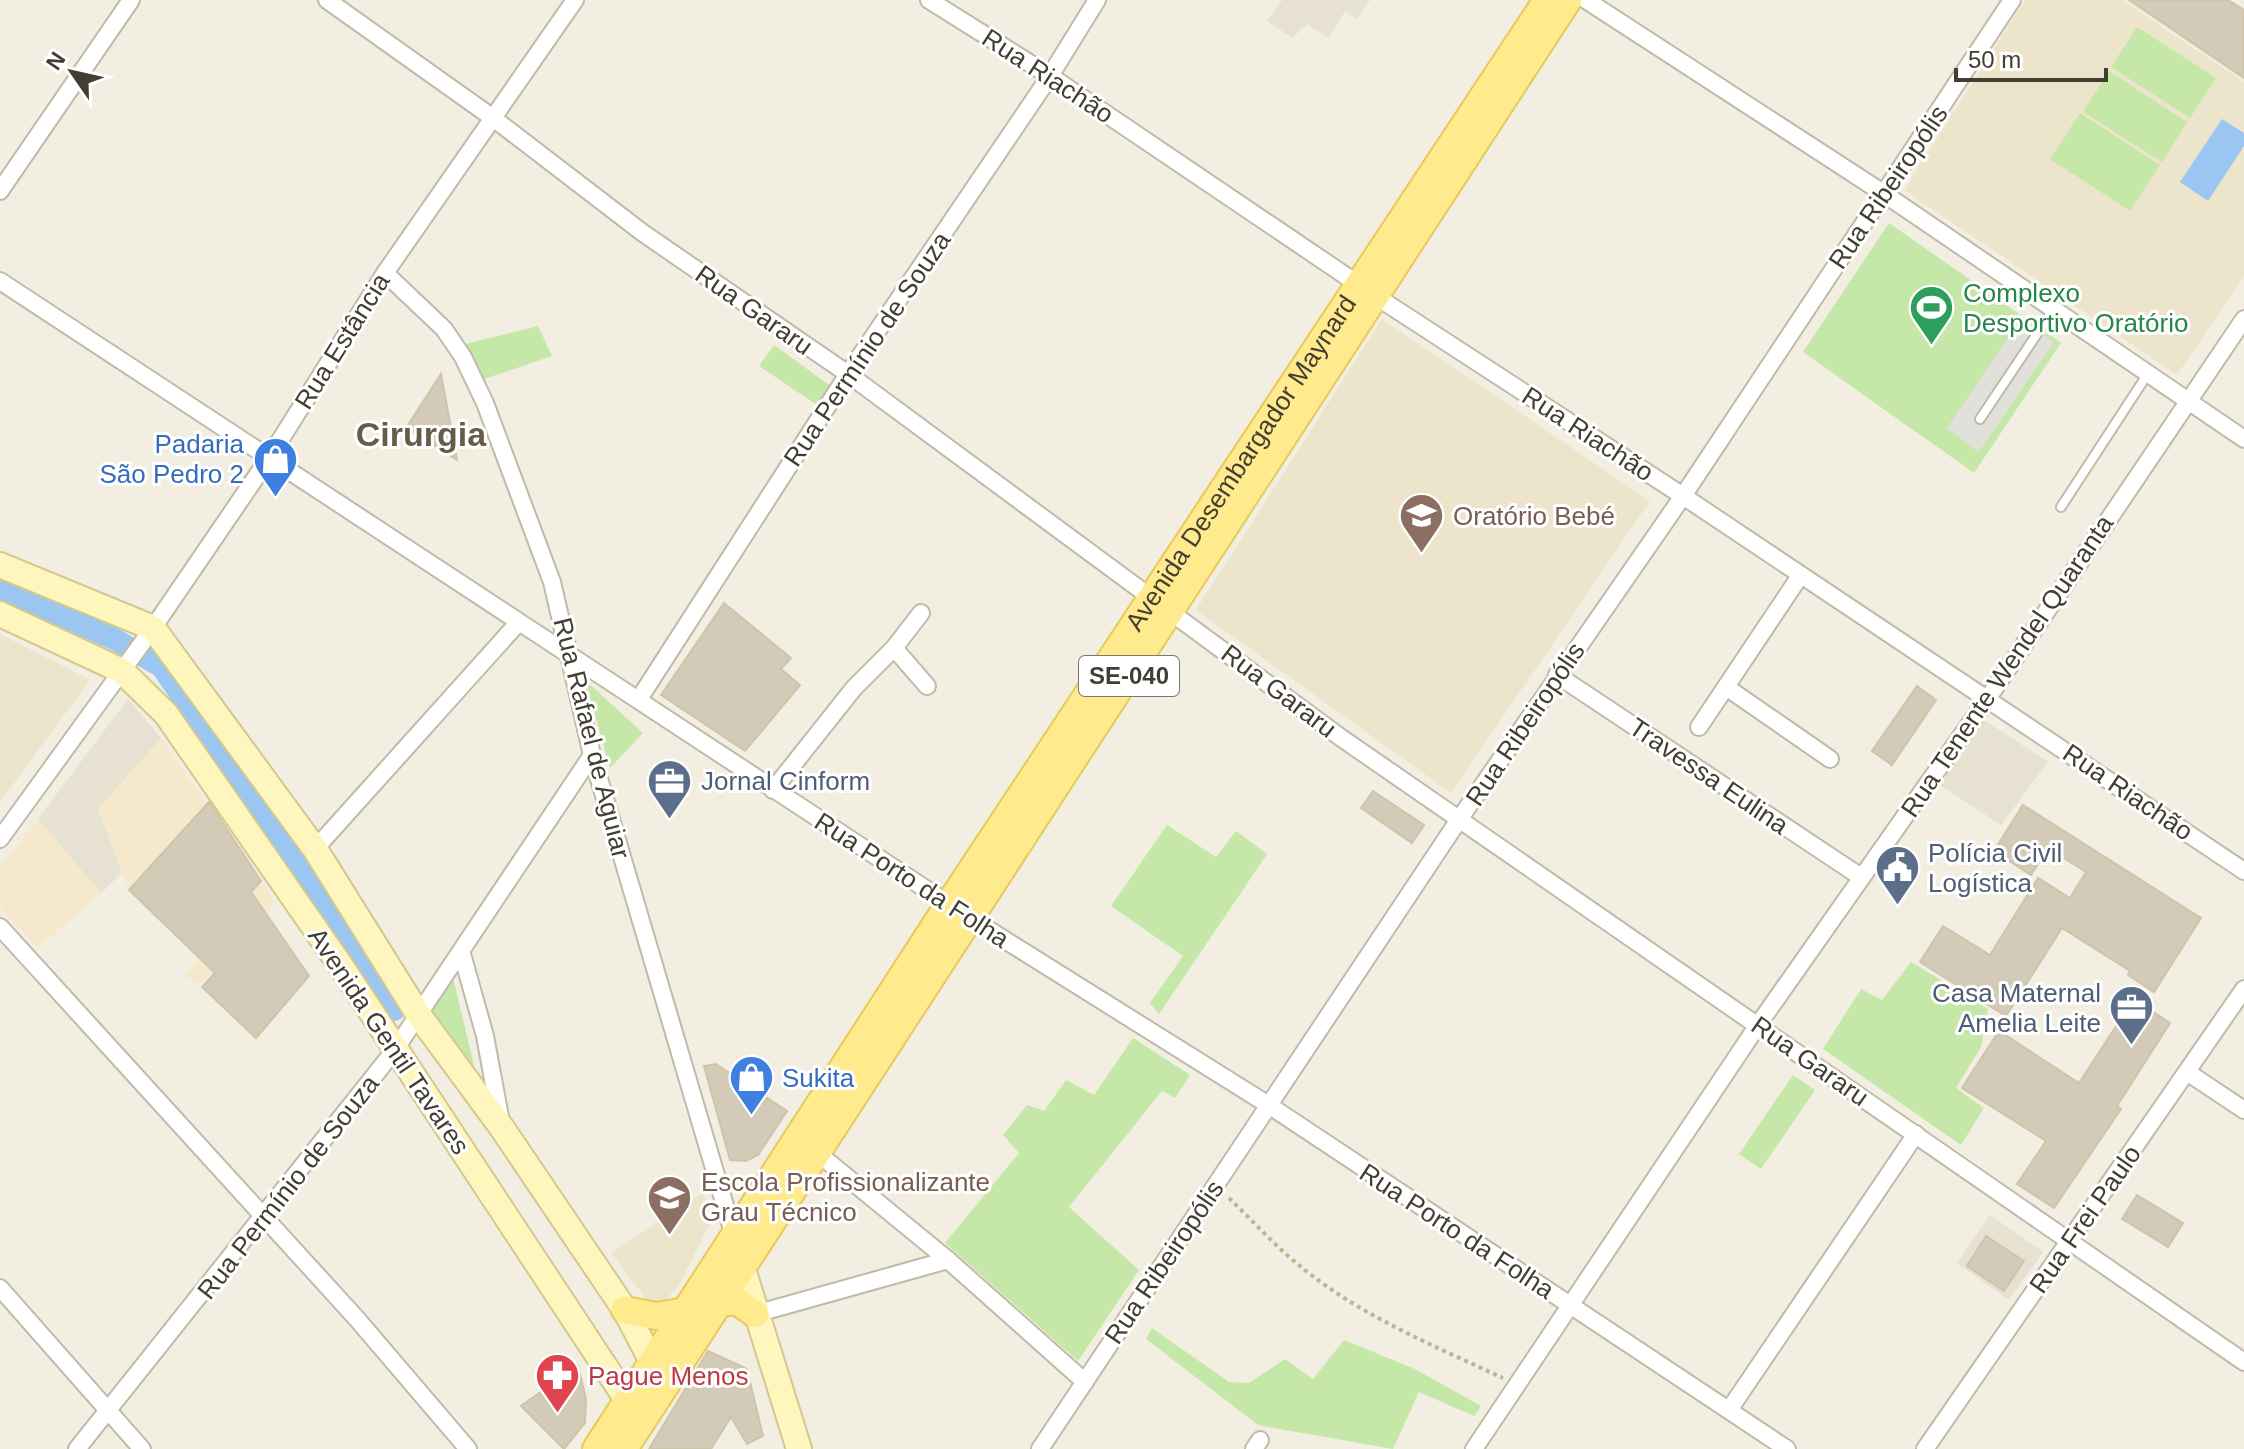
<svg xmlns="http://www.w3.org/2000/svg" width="2244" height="1449" font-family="Arial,sans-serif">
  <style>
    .residential { fill: #e6e1d0 }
    .commercial { fill: #f5e8cb }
    .education { fill: #ece5cb }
    .green { fill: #c5e8a8 }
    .parking { fill: #e2e0db }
    .water { fill: #9bc6f2 }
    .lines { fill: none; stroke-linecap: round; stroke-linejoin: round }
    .canal { stroke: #9bc6f2; stroke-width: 22 }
    .building { fill: #d3cbb7; stroke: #cec4aa; stroke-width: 2 }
    .lane-casing { stroke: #c0baa7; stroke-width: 12 }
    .street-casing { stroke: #c0baa7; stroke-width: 20 }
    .secondary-casing { stroke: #d3c890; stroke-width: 28 }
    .primary-casing { stroke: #e6ca5b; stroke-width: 30 }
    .path { stroke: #bfb495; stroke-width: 4; stroke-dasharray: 4 4; stroke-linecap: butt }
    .lane { stroke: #fff; stroke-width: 8 }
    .street { stroke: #fff; stroke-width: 16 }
    .secondary { stroke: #fff6be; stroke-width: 24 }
    .primary { stroke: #ffea8d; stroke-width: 26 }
    .labels { text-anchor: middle; stroke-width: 6; stroke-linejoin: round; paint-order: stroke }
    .shield { fill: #fff; stroke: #7b7870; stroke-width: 2 }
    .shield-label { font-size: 24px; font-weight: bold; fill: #433e32 }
    .street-label { font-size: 26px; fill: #433e32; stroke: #fff }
    .leisure-label { font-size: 26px; fill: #27864d; stroke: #fff; text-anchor: start }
    .shop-label { font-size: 26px; fill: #366cbe; stroke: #fff; text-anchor: end }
    .education-label { font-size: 26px; fill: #785e54; stroke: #fff; text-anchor: start }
    .service-label { font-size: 26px; fill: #4e5e75; stroke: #fff; text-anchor: start }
    .health-label { font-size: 26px; fill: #be3a42; stroke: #fff; text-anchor: start }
    .district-label { font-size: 34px; font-weight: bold; fill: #665d49; stroke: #fff }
  </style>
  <rect width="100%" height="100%" fill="#f2eee2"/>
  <g class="residential">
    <polygon points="1282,0 1370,0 1356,19 1345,11 1329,38 1307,24 1292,38 1267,21"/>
    <polygon points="128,699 161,738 98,809 122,873 101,893 38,819"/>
    <polygon points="1984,720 2048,762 2001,825 1940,785"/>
    <polygon points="1990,1215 2043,1252 2009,1300 1957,1263"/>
  </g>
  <g class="commercial">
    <polygon points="161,738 207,805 129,890 98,809"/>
    <polygon points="38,819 101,893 38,947 0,907 0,867"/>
    <polygon points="261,881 274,901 200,985 185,975"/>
  </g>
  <g class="education">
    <polygon points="2025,0 2122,0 2244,82 2244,276 2177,375 1904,190"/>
    <polygon points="1382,319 1650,501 1451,793 1196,610"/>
    <polygon points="0,634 90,680 0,802"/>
    <polygon points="703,1193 712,1219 678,1287 666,1299 648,1301 611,1253"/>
  </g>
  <g class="green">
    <polygon points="2137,27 2216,78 2190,118 2111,67"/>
    <polygon points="2109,71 2187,122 2162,162 2083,112"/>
    <polygon points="2080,113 2160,165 2130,211 2050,159"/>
    <polygon points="1889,223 2061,343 1974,473 1803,352"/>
    <polygon points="538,326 552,356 484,379 465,344"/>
    <polygon points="774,345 829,385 817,405 759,366"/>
    <polygon points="585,680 643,733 610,768"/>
    <polygon points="1167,825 1216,857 1236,831 1267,854 1159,1014 1150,1003 1183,956 1111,906"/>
    <polygon points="1911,962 1988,1009 1981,1047 1956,1088 1984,1108 1961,1145 1823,1049 1861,989 1882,1000"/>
    <polygon points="452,974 481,1094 425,1013"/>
    <polygon points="1133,1038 1190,1075 1175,1098 1162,1091 1069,1207 1139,1270 1078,1361 945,1243 1019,1153 1003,1135 1027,1105 1044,1111 1066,1080 1094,1095"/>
    <polygon points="1793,1075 1815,1090 1761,1169 1739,1154"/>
    <polygon points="1152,1328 1229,1382 1249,1383 1285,1359 1313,1379 1344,1340 1415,1369 1481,1406 1474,1416 1419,1392 1393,1449 1258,1425 1146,1339"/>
  </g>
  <polygon class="parking" points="2021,319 2054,342 1979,452 1947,428"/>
  <polygon class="water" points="2222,119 2244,133 2244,146 2208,201 2180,182"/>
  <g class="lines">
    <polyline class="canal" points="0,588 116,640 162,667 394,1010"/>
  </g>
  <g class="building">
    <polygon points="2129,0 2228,0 2244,10 2244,78"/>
    <polygon points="441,374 457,460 406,428"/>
    <polygon points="724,603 791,658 781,669 800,685 745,751 661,695"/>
    <polygon points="1917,686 1936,700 1892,765 1872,751"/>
    <polygon points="1373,791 1424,825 1412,843 1361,808"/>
    <polygon points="209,802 261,881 251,892 309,976 256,1038 202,987 215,973 129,890"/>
    <polygon points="2023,805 2201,918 2154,992 2128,975 2130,971 2062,928 2006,1016 1920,962 1943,926 1990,955 2038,878 2070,898 2086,872 2048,848 2031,875 1994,851"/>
    <polygon points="2138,1002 2170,1023 2117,1106 2121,1109 2054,1208 2017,1184 2046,1141 1962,1088 1999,1031 2079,1083 2120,1020 2125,1023"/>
    <polygon points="716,1064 787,1111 758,1155 746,1161 730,1160 704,1066"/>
    <polygon points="2137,1195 2183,1223 2168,1247 2122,1219"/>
    <polygon points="1986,1236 2024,1261 2004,1291 1967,1266"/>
    <polygon points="708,1351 747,1369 763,1436 747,1444 731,1417 711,1449 649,1449"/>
    <polygon points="578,1366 586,1399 585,1423 564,1449 521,1406"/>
  </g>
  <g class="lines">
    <defs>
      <g id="lane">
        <polyline points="1980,419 2053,310"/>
        <polyline points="2061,507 2147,375"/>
      </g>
      <g id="street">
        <polyline points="327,0 493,118 643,233 848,374 1340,737 2244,1362"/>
        <polyline points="929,0 1050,76 1377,297 1683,496 2244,871"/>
        <polyline points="1586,0 1883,193 2244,439"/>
        <polyline points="0,191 131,0"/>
        <polyline points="385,273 444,329 463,357 485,403 552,582 592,755 734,1236"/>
        <polyline points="0,281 970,918 1270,1106 1787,1449"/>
        <polyline points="894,648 927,686"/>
        <polyline points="1557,675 1861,877"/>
        <polyline points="1726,687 1830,759"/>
        <polyline points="639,699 848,374 1050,76 1097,0"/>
        <polyline points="1699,727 1800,576"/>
        <polyline points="773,790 854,688 894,648 921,613"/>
        <polyline points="0,839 153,628 269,458 385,273 575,0"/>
        <polyline points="315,849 518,623"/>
        <polyline points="0,927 357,1319 468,1449"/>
        <polyline points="462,954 485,1036 501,1122"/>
        <polyline points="2187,1072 2244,1110"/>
        <polyline points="815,1151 948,1260 1085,1382"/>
        <polyline points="0,1288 142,1449"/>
        <polyline points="755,1314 948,1260"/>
        <polyline points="1729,1410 1916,1134"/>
        <polyline points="77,1449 394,1051 592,755"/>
        <polyline points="1040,1449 1458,821 1683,496 2012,0"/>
        <polyline points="1254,1449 1260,1440"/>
        <polyline points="1474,1449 1758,1025 1988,698 2244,319"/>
        <polyline points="1925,1449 2244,989"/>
      </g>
      <g id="secondary">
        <polyline points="0,565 153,628 315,849 418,1014 502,1128 625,1310 661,1379"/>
        <polyline points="0,614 122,671 166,714 341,966 637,1415"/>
        <polyline points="738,1253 799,1449"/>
      </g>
      <g id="primary">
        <polyline points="719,1302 738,1302 755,1314"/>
        <polyline points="625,1310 656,1316 686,1311"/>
        <path id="s1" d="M596 1449 949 904 1547 0"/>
        <polyline points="624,1449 1568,0"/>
      </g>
    </defs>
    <use href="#lane" class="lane-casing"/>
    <use href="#street" class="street-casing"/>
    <use href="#secondary" class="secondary-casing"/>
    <use href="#primary" class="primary-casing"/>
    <path class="path" d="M1229 1198C1252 1220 1275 1246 1300 1266 1359 1315 1434 1346 1503 1378"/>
    <use href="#lane" class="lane"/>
    <use href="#street" class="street"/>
    <use href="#secondary" class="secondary"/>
    <use href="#primary" class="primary"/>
  </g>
  <defs>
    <symbol id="stadium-pin" viewBox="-11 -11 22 30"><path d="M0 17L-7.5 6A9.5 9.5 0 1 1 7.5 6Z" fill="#2e9e5b" stroke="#fff"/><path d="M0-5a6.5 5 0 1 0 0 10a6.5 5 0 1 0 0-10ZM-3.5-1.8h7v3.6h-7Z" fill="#fff"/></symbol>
    <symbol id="shop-pin" viewBox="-11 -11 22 30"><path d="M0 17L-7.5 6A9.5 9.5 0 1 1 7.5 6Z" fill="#3f7fe0" stroke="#fff"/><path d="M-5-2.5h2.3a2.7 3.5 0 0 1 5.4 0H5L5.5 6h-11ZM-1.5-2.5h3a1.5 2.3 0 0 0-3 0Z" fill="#fff"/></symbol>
    <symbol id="school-pin" viewBox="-11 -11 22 30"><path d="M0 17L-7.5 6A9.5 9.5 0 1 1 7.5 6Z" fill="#8d6e63" stroke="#fff"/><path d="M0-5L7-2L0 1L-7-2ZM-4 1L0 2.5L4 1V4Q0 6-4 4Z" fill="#fff"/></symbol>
    <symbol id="office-pin" viewBox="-11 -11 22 30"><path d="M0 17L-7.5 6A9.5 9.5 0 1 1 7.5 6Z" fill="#5c6f8a" stroke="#fff"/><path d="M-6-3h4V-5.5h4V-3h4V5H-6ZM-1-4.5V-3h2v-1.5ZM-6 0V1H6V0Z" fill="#fff"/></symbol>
    <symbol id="civic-pin" viewBox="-11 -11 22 30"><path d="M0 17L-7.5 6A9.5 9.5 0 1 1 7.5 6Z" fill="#5c6f8a" stroke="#fff"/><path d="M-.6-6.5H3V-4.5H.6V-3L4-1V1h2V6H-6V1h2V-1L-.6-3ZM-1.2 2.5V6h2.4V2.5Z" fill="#fff"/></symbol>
    <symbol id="pharmacy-pin" viewBox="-11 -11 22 30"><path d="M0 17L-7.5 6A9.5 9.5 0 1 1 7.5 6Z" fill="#e0444e" stroke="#fff"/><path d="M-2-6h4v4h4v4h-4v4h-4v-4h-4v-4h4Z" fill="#fff"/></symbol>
  </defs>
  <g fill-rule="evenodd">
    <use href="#stadium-pin" x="1906" y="282" width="51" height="69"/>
    <use href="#shop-pin" x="250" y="434" width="51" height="69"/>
    <use href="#school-pin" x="1396" y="490" width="51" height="69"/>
    <use href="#office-pin" x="644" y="756" width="51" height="69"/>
    <use href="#civic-pin" x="1872" y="842" width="51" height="69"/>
    <use href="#office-pin" x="2106" y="982" width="51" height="69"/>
    <use href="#shop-pin" x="726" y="1052" width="51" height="69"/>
    <use href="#school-pin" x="644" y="1172" width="51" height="69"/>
    <use href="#pharmacy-pin" x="532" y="1350" width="51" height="69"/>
  </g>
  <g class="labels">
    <rect class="shield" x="1079" y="656" width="100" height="40" rx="6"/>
    <g class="shield-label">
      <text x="1129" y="684">SE-040</text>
    </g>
    <g class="street-label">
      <text transform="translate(1048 76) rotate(33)" y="9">Rua Riachão</text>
      <text transform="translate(1888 187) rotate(-56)" y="9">Rua Ribeiropólis</text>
      <text transform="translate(754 310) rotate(35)" y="9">Rua Gararu</text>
      <text transform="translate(342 341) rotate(-58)" y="9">Rua Estância</text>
      <text transform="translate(867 349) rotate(-56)" y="9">Rua Permínio de Souza</text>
      <text transform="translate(1588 434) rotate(33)" y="9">Rua Riachão</text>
      <text dy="9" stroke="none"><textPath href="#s1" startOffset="1178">Avenida Desembargador Maynard</textPath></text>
      <text transform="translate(2007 666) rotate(-56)" y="9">Rua Tenente Wendel Quaranta</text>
      <text transform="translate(1279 691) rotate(37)" y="9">Rua Gararu</text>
      <text transform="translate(1525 724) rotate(-56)" y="9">Rua Ribeiropólis</text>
      <text transform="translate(592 738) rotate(76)" y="9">Rua Rafael de Aguiar</text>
      <text transform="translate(1709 776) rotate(34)" y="9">Travessa Eulina</text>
      <text transform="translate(2128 792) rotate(34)" y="9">Rua Riachão</text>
      <text transform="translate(912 880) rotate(33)" y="9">Rua Porto da Folha</text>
      <text transform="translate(389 1041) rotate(56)" y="9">Avenida Gentil Tavares</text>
      <text transform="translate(1810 1061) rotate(35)" y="9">Rua Gararu</text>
      <text transform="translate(288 1187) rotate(-52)" y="9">Rua Permínio de Souza</text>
      <text transform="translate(2085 1219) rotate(-55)" y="9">Rua Frei Paulo</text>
      <text transform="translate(1457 1231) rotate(33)" y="9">Rua Porto da Folha</text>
      <text transform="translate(1164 1262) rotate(-56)" y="9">Rua Ribeiropólis</text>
    </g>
    <g class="leisure-label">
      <text x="1963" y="302">Complexo<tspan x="1963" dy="30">Desportivo Oratório</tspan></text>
    </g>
    <g class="shop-label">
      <text x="244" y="453">Padaria<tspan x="244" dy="30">São Pedro 2</tspan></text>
      <text x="782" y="1087" text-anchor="start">Sukita</text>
    </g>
    <g class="education-label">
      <text x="1453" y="525">Oratório Bebé</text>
      <text x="701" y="1191">Escola Profissionalizante<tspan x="701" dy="30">Grau Técnico</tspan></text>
    </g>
    <g class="service-label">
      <text x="701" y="790">Jornal Cinform</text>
      <text x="1928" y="862">Polícia Civil<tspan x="1928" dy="30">Logística</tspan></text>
      <text x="2101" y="1002" text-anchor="end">Casa Maternal<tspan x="2101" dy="30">Amelia Leite</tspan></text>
    </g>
    <g class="health-label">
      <text x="588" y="1385">Pague Menos</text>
    </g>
    <g class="district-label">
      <text x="421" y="446">Cirurgia</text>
    </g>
  </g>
  <g transform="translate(72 72) rotate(304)" stroke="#ffffff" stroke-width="6" paint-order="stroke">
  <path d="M0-6L14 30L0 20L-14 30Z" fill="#433e32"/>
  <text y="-12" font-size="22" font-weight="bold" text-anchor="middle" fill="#433e32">N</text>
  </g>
  <path d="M1956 68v12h150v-12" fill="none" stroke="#433e32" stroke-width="4"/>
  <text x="1968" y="68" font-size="24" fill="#433e32" stroke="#ffffff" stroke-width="6" paint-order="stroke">50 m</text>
</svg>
